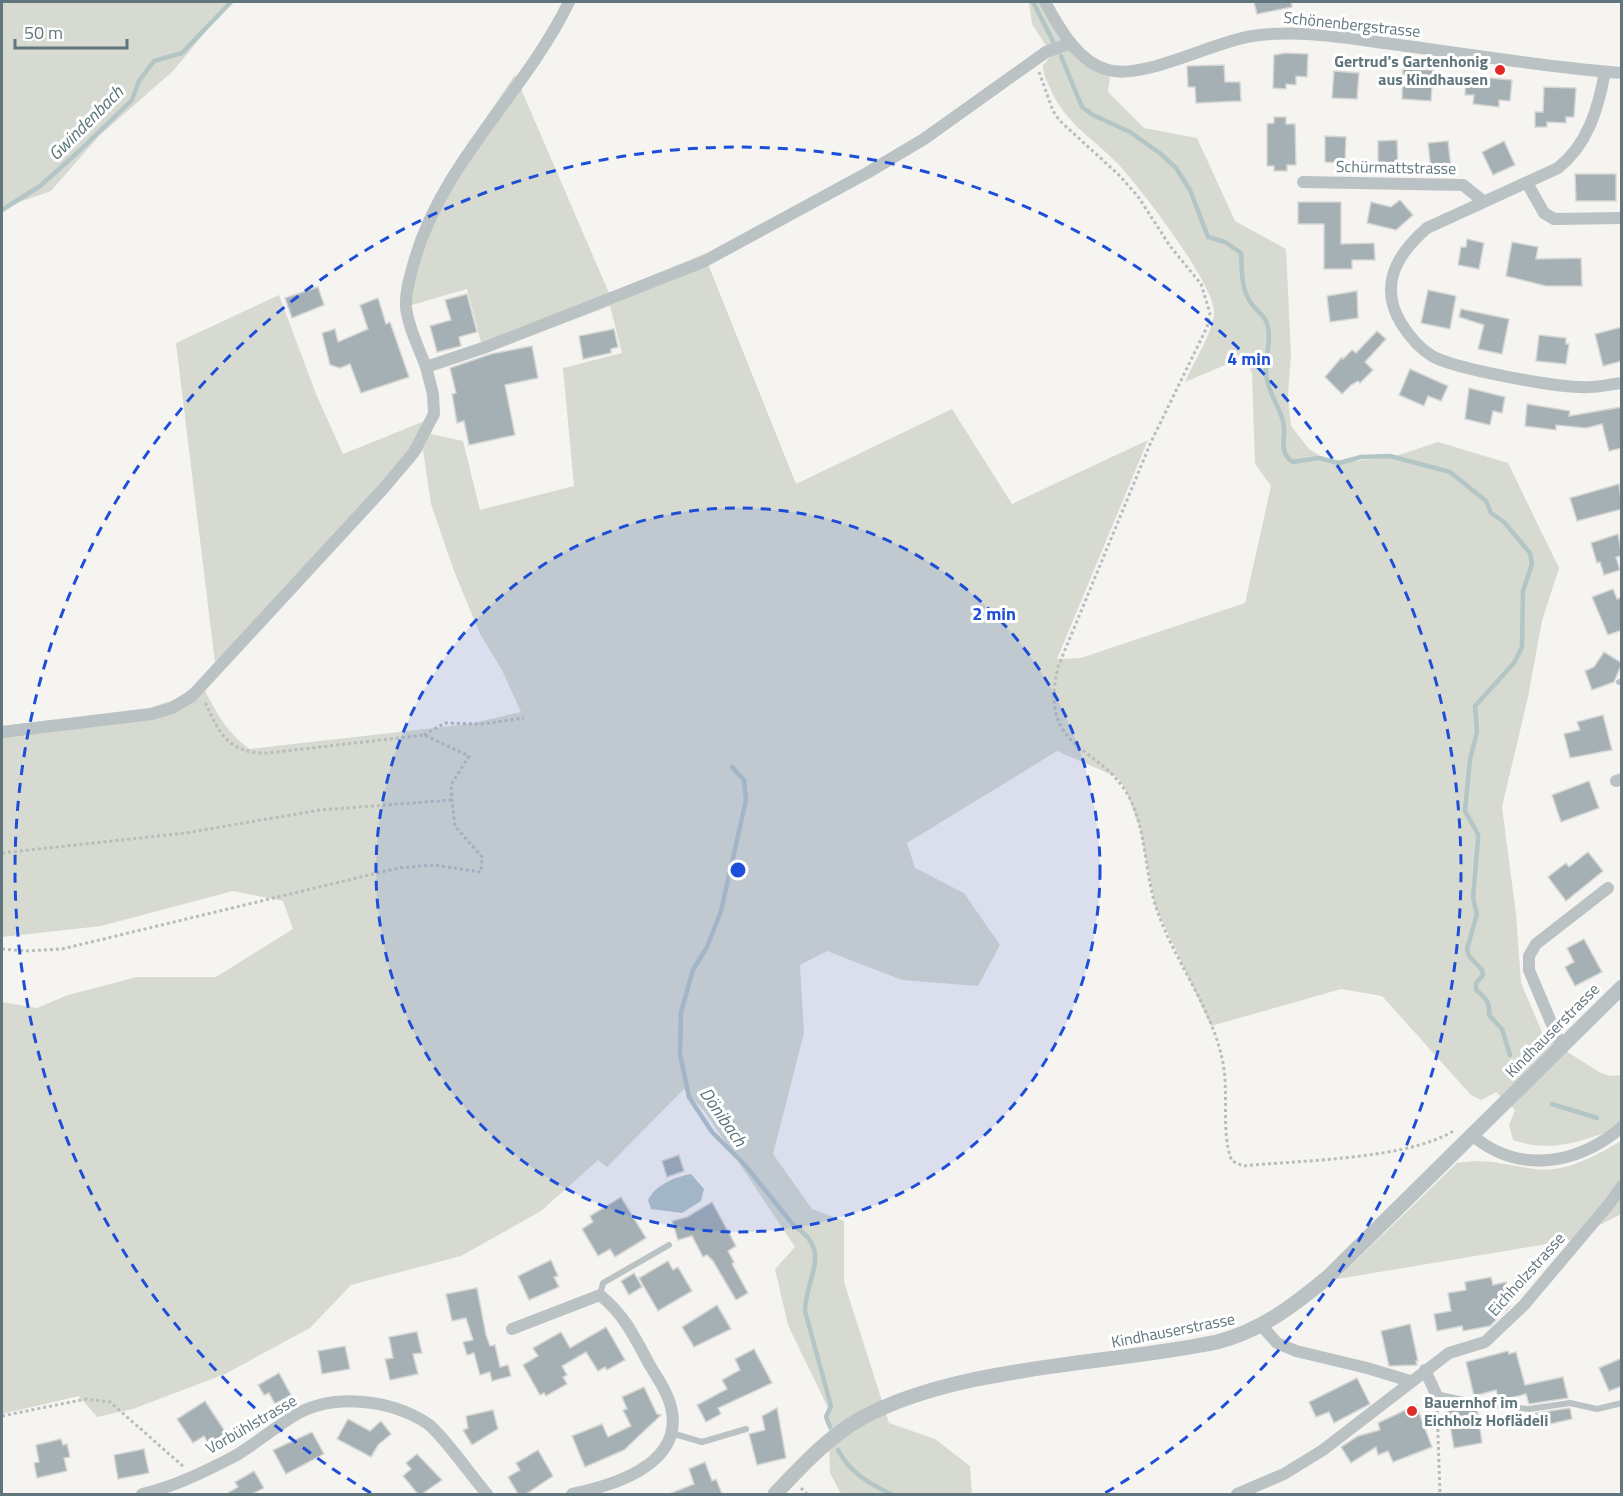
<svg xmlns="http://www.w3.org/2000/svg" width="1623" height="1496" font-family="'Titillium Web',sans-serif">
  <style>
    .green { fill: #d6dad0 }
    .water { fill: #b4c5c6 }
    .lines { fill: none; stroke-linecap: round; stroke-linejoin: round }
    .stream { stroke: #b4c5c6; stroke-width: 4.5 }
    .building { fill: #a4b0b3; stroke: #d6d6d4; stroke-width: 1.5 }
    .path { stroke: #b8bcbd; stroke-width: 3; stroke-dasharray: 3 3; stroke-linecap: butt }
    .service { stroke: #bbc2c4; stroke-width: 6 }
    .minor { stroke: #bbc2c4; stroke-width: 12 }
    .tertiary { stroke: #bbc2c4; stroke-width: 15 }
    .ring { fill: none; stroke: #1d4ed8; stroke-width: 3; stroke-dasharray: 10 8 }
    .poi-dot { fill: #e22a24; stroke: #fff; stroke-width: 2 }
    .labels { text-anchor: middle; stroke-width: 6; stroke-linejoin: round; paint-order: stroke }
    .street-label { font-size: 16px; fill: #60767c; stroke: #fff }
    .poi-label { font-size: 16px; font-weight: bold; fill: #60767c; stroke: #fff; text-anchor: end }
    .water-label { font-size: 18px; font-style: italic; fill: #5a7678; stroke: #fff }
    .centre { fill: #1d4ed8; stroke: #fff; stroke-width: 3 }
    .ring-label { font-size: 18px; text-anchor: middle; font-weight: bold; fill: #1d4ed8; stroke: #fff; stroke-width: 6; stroke-linejoin: round; paint-order: stroke }
  </style>
  <rect width="100%" height="100%" fill="#f5f4f1"/>
  <g class="green">
    <polygon points="2,2 230,2 173,71 99,136 51,191 11,205 2,213"/>
    <path d="M1029 2H1041L1096 70 1110 77 1108 92 1144 128 1197 138 1235 221 1286 249 1291 355 1288 396 1291 426 1309 449 1328 461 1348 462 1396 456 1438 442 1508 463 1559 568 1542 621 1528 697 1502 807 1516 914 1521 983 1544 1037 1599 1072 1610 1076 1621 1075V1128C1581 1140 1555 1154 1513 1140L1509 1125 1515 1110 1496 1092 1481 1100 1471 1095 1382 996 1341 989 1211 1026 1155 905 1140 829 1125 788 1117 777 1057 751 907 843 915 868 964 893 1000 945 978 986 902 980 827 951 800 965 804 1033 773 1154 812 1209 844 1221V1282L889 1423 935 1439 970 1466 972 1494H841L830 1473 828 1408 788 1325 775 1269 795 1247 705 1112 684 1089 607 1167 598 1160 541 1211 461 1256 351 1285 310 1328 225 1374 133 1409 97 1417 79 1396 2 1414V1002L37 1008 68 995 137 977H216L293 929 283 901 233 891 101 926 2 937V726L149 708 177 699 200 681C214 708 225 732 250 749L469 724 521 712 502 670 480 634 454 571 431 504 423 450 410 467 215 663 176 343 279 295 316 394 343 454 427 420 431 434 463 441 480 510 574 486 563 368 622 353 610 306 484 354 467 289 405 307 406 286 458 159 515 75 609 293 704 254 796 484 952 409 1012 504 1148 440 1057 659 1081 658 1245 603 1271 486 1255 464 1252 373 1243 352 1230 363 1185 382C1194 361 1211 337 1214 314 1217 287 1139 186 1118 164 1094 139 1066 124 1051 90 1047 82 1043 74 1043 65L1052 55 1032 24Z"/>
    <path d="M1621 1141V1214L1571 1240 1337 1279 1457 1163C1489 1158 1504 1165 1535 1169 1566 1173 1595 1156 1621 1141Z"/>
  </g>
  <path class="water" d="M691 1174 704 1189 701 1201 682 1213 651 1209 648 1200C655 1185 675 1177 691 1174Z"/>
  <g class="lines">
    <g class="stream">
      <polyline points="1033,2 1053,41"/>
      <path d="M1061 56 1082 107 1093 115 1130 132 1161 154 1176 168 1190 190 1208 237 1225 242 1241 253C1242 267 1241 285 1248 298 1252 308 1264 314 1267 323 1272 341 1265 356 1266 374 1267 391 1279 405 1283 421 1287 437 1277 452 1293 462L1319 458 1339 463 1361 457 1390 456 1450 472 1486 501 1491 513 1504 522 1530 553 1532 564 1523 591 1522 647 1514 663 1475 706 1477 732 1470 759 1465 811 1478 834V840L1473 898 1477 914 1467 949 1469 956 1482 970 1483 975 1476 983V990C1485 997 1491 1003 1489 1015L1502 1029 1510 1055"/>
      <polyline points="2,210 40,186 77,153 132,100 139,81 154,61 182,53 231,2"/>
      <path d="M732 767 744 780 746 800 721 911 707 947 693 970 681 1012 680 1054 689 1097 712 1132 745 1165 794 1226C834 1251 805 1278 805 1311L831 1406 826 1417 830 1427"/>
      <polyline points="1552,1104 1597,1118"/>
      <path d="M838 1450C849 1472 870 1484 891 1494"/>
    </g>
  </g>
  <g class="building">
    <polygon points="1254,2 1291,2 1292,7 1257,14"/>
    <polygon points="1286,53 1308,54 1307,77 1296,76 1296,85 1286,84 1286,89 1273,88 1274,55"/>
    <polygon points="1224,65 1225,82 1240,82 1241,101 1196,103 1195,87 1188,87 1187,66"/>
    <polygon points="1403,69 1433,70 1431,101 1402,99"/>
    <polygon points="1334,71 1359,73 1357,99 1332,98"/>
    <polygon points="1466,76 1512,80 1510,101 1499,100 1499,107 1473,104 1474,95 1465,95"/>
    <polygon points="1544,87 1576,88 1574,117 1566,117 1566,123 1547,122 1547,127 1535,127 1535,112 1543,112"/>
    <polygon points="1274,117 1286,117 1286,124 1295,124 1296,165 1287,165 1287,171 1274,171 1274,166 1267,166 1267,124 1274,123"/>
    <polygon points="1325,136 1346,137 1345,163 1325,162"/>
    <polygon points="1397,140 1398,167 1378,167 1378,141"/>
    <polygon points="1448,141 1451,168 1431,170 1428,143"/>
    <polygon points="1504,141 1515,165 1493,175 1482,152"/>
    <polygon points="1575,174 1616,174 1616,201 1576,201"/>
    <polygon points="1400,200 1413,215 1396,230 1367,223 1371,202 1391,207"/>
    <polygon points="1298,202 1341,202 1341,244 1374,243 1375,260 1352,260 1352,269 1324,269 1324,224 1298,224"/>
    <polygon points="1467,239 1484,243 1479,269 1458,265 1461,247 1466,247"/>
    <polygon points="1512,242 1538,247 1536,259 1581,258 1582,286 1546,286 1506,276"/>
    <polygon points="318,287 324,305 292,318 285,298"/>
    <polygon points="1428,290 1456,296 1450,329 1421,323"/>
    <polygon points="1357,291 1358,318 1330,322 1327,296"/>
    <polygon points="467,294 477,332 459,337 461,346 437,352 430,326 451,320 445,300"/>
    <polygon points="378,298 386,324 390,322 409,377 361,393 350,364 340,368 330,365 322,333 335,329 338,342 368,329 360,305"/>
    <polygon points="1461,309 1509,319 1502,354 1478,349 1484,325 1459,317"/>
    <polygon points="1622,327 1622,361 1603,366 1595,334"/>
    <polygon points="614,329 618,347 611,349 611,353 583,359 579,336"/>
    <polygon points="1377,331 1386,339 1365,362 1373,370 1360,383 1358,381 1351,385 1342,394 1325,377 1342,357 1343,359 1352,350 1356,353"/>
    <polygon points="1539,335 1566,338 1566,344 1569,344 1566,364 1536,361"/>
    <polygon points="532,346 538,378 505,385 515,435 469,445 464,421 457,423 452,394 456,393 450,368 491,354"/>
    <polygon points="1410,369 1448,386 1441,401 1428,396 1424,406 1399,395"/>
    <polygon points="1469,388 1505,397 1502,413 1493,411 1490,425 1465,419"/>
    <polygon points="1527,404 1570,411 1569,416 1622,407 1622,448 1609,451 1602,424 1586,428 1556,425 1556,430 1525,426"/>
    <polygon points="1619,484 1622,509 1577,521 1570,498"/>
    <polygon points="1618,534 1622,556 1616,557 1620,570 1604,575 1600,562 1597,563 1591,543"/>
    <polygon points="1613,589 1617,599 1622,597 1622,630 1608,635 1592,597"/>
    <polygon points="1604,652 1622,663 1614,682 1592,690 1585,671 1594,667"/>
    <polygon points="1603,715 1612,750 1570,758 1564,734 1580,730 1577,722"/>
    <polygon points="1589,781 1599,808 1561,822 1552,795"/>
    <polygon points="1588,852 1603,871 1566,901 1548,877 1566,863 1569,867"/>
    <polygon points="1584,939 1602,972 1575,986 1565,967 1574,962 1567,948"/>
    <polygon points="679,1155 684,1171 667,1177 662,1161"/>
    <polygon points="621,1197 646,1238 615,1257 610,1249 598,1256 582,1229 593,1222 590,1216"/>
    <polygon points="712,1202 736,1246 728,1251 734,1262 732,1264 748,1293 736,1300 713,1261 707,1255 703,1257 692,1236 678,1240 672,1221 687,1217"/>
    <polygon points="551,1260 558,1276 554,1277 559,1287 529,1300 518,1276"/>
    <polygon points="668,1261 673,1270 678,1267 692,1291 658,1311 639,1278"/>
    <polygon points="634,1273 642,1287 629,1295 621,1281"/>
    <polygon points="1491,1277 1493,1285 1506,1282 1510,1306 1490,1326 1463,1331 1462,1326 1437,1331 1434,1314 1451,1311 1448,1293 1466,1290 1465,1282"/>
    <polygon points="477,1288 486,1335 490,1346 495,1345 500,1367 508,1365 511,1376 492,1381 490,1372 480,1375 474,1353 467,1355 463,1342 473,1340 466,1318 452,1321 446,1294"/>
    <polygon points="717,1305 731,1329 694,1347 682,1327"/>
    <polygon points="1410,1324 1418,1361 1416,1361 1417,1365 1389,1366 1381,1331"/>
    <polygon points="606,1327 625,1360 607,1370 605,1367 598,1371 586,1352 562,1366 567,1375 563,1377 567,1384 546,1396 544,1393 540,1395 523,1365 538,1356 533,1348 561,1332 570,1348"/>
    <polygon points="415,1332 417,1332 422,1353 413,1354 418,1374 390,1380 385,1359 393,1358 389,1337"/>
    <polygon points="345,1346 350,1369 322,1374 318,1351"/>
    <polygon points="754,1349 772,1383 718,1408 721,1414 706,1422 697,1405 727,1389 722,1380 740,1370 735,1359"/>
    <polygon points="1508,1351 1509,1354 1516,1352 1525,1385 1563,1377 1568,1398 1529,1404 1526,1394 1499,1401 1496,1390 1474,1396 1466,1362"/>
    <polygon points="1622,1358 1622,1386 1609,1391 1599,1368"/>
    <polygon points="279,1373 291,1395 275,1404 269,1393 264,1395 258,1385"/>
    <polygon points="1357,1378 1370,1404 1334,1423 1329,1412 1316,1417 1309,1402"/>
    <polygon points="644,1387 657,1414 661,1415 624,1450 585,1467 572,1436 602,1424 608,1437 631,1426 623,1410 627,1409 622,1397"/>
    <polygon points="205,1401 228,1436 210,1447 204,1436 193,1443 177,1419"/>
    <polygon points="1416,1405 1432,1447 1393,1462 1388,1451 1378,1455 1376,1447 1351,1463 1341,1447 1358,1436 1380,1430 1378,1423"/>
    <polygon points="1463,1405 1477,1408 1482,1443 1454,1448 1447,1408"/>
    <polygon points="777,1408 786,1458 757,1465 749,1434 765,1430 762,1416"/>
    <polygon points="1570,1408 1572,1419 1545,1425 1544,1420 1538,1421 1536,1413"/>
    <polygon points="493,1410 498,1429 472,1445 463,1430 468,1428 466,1416"/>
    <polygon points="348,1419 370,1431 381,1421 391,1434 378,1445 371,1457 337,1439"/>
    <polygon points="312,1432 324,1454 286,1474 273,1450"/>
    <polygon points="61,1439 63,1445 67,1444 70,1457 64,1458 67,1471 37,1478 34,1463 39,1462 36,1445"/>
    <polygon points="144,1449 149,1473 118,1479 114,1455"/>
    <polygon points="538,1450 553,1476 526,1494 518,1494 508,1477 520,1470 516,1463"/>
    <polygon points="417,1454 442,1480 422,1494 418,1494 403,1476 411,1469 406,1463"/>
    <polygon points="705,1462 712,1481 716,1479 722,1494 669,1494 694,1484 689,1469"/>
    <polygon points="254,1471 264,1488 252,1494 226,1494 238,1487 235,1482"/>
  </g>
  <g class="lines">
    <g class="path">
      <path d="M1039 72 1053 111 1060 121 1120 176 1139 198 1170 246 1201 284 1210 313 1207 327 1151 442 1058 667C1037 755 1105 743 1132 803 1146 835 1145 871 1155 904 1172 958 1210 1004 1222 1058 1230 1091 1220 1133 1232 1161L1243 1166C1300 1160 1408 1160 1455 1130"/>
      <polyline points="424,735 445,723 482,724 524,718"/>
      <polyline points="2,853 185,833 320,810 452,800"/>
      <path d="M2 949 25 951 62 949 398 868 434 865 481 872 482 857 455 826 452 800 451 785 469 756 424 735 268 753C228 754 219 733 204 700"/>
      <polyline points="1437,1405 1440,1494"/>
      <polyline points="2,1416 86,1399 110,1402 185,1468"/>
      <polyline points="801,1488 807,1494"/>
    </g>
    <g class="service">
      <polyline points="1619,682 1622,681"/>
      <polyline points="600,1295 603,1283 669,1245"/>
      <polyline points="1436,1394 1487,1405 1529,1409 1570,1403 1597,1409 1622,1403"/>
      <polyline points="671,1433 702,1442 746,1429"/>
    </g>
    <g class="minor">
      <path d="M569 2C525 93 442 162 414 262 410 277 405 292 406 307 408 327 419 348 426 367L486 347 703 262 867 173 924 139 1046 52 1071 43"/>
      <path d="M1045 2C1059 27 1077 62 1108 70 1144 80 1212 42 1252 36 1298 29 1346 38 1392 44 1468 54 1545 67 1622 73"/>
      <path d="M1605 72C1598 109 1588 144 1558 168L1427 228C1397 254 1378 285 1401 323 1409 336 1419 348 1432 356 1455 369 1562 389 1590 387 1600 387 1611 384 1622 383"/>
      <polyline points="1303,182 1463,185 1483,201"/>
      <polyline points="1527,183 1544,213 1554,219 1622,218"/>
      <polyline points="2,732 152,714 172,708 192,696 383,489 414,452 434,414 433,394 426,367"/>
      <polyline points="1616,781 1622,779"/>
      <polyline points="1561,1046 1529,970 1529,956 1536,944 1608,888"/>
      <path d="M1473 1136C1520 1175 1578 1164 1622 1127"/>
      <polyline points="1262,1326 1277,1343 1296,1351 1367,1368 1410,1381"/>
      <path d="M512 1329 600 1295C624 1315 633 1334 648 1362 657 1378 669 1393 672 1412 681 1466 611 1486 572 1494"/>
      <polyline points="1425,1370 1436,1394"/>
      <path d="M142 1494C174 1487 206 1471 235 1456 255 1444 273 1429 292 1417 331 1392 391 1399 428 1424 442 1434 473 1478 487 1494"/>
      <polyline points="1237,1494 1284,1474 1323,1450 1449,1353 1485,1342 1524,1305 1610,1203 1622,1186"/>
    </g>
    <path class="tertiary" d="M775 1494C800 1468 828 1437 860 1419 957 1365 1108 1365 1217 1342 1262 1330 1293 1306 1328 1277L1622 987"/>
  </g>
  <circle cx="738" cy="870" r="362" fill="#1d4ed8" fill-opacity=".12"/>
  <g class="ring">
    <circle cx="738" cy="870" r="362"/>
    <path d="M371 1493A723 723 0 1 1 1105 1493"/>
  </g>
  <g class="poi-dot">
    <circle cx="1500" cy="70" r="6"/>
    <circle cx="1412" cy="1411" r="6"/>
  </g>
  <g class="labels">
    <g class="street-label">
      <text transform="translate(1352 24) rotate(6)" y="6">Schönenbergstrasse</text>
      <text transform="translate(1396 167) rotate(1)" y="6">Schürmattstrasse</text>
      <text transform="translate(1552 1030) rotate(-45)" y="6">Kindhauserstrasse</text>
      <text transform="translate(1526 1274) rotate(-48)" y="6">Eichholzstrasse</text>
      <text transform="translate(1173 1330) rotate(-11)" y="6">Kindhauserstrasse</text>
      <text transform="translate(251 1424) rotate(-30)" y="6">Vorbühlstrasse</text>
    </g>
    <g class="poi-label">
      <text x="1488" y="67">Gertrud's Gartenhonig<tspan x="1488" dy="18">aus Kindhausen</tspan></text>
      <text x="1424" y="1408" text-anchor="start">Bauernhof im<tspan x="1424" dy="18">Eichholz Hoflädeli</tspan></text>
    </g>
    <g class="water-label">
      <text transform="translate(86 123) rotate(-45)" y="6">Gwindenbach</text>
      <text transform="translate(723 1117) rotate(55)" y="6">Dönibach</text>
    </g>
  </g>
  <circle cx="738" cy="870" r="9" class="centre"/>
  <g class="ring-label">
    <text x="1249" y="365">4 min</text>
    <text x="994" y="620">2 min</text>
  </g>
  <rect width="1623" height="1496" fill="none" stroke="#60767c" stroke-width="6"/>
  <path d="M15 39v9h112v-9" fill="none" stroke="#60767c" stroke-width="3"/>
  <text x="24" y="39" font-size="18" fill="#60767c" stroke="#ffffff" stroke-width="4.5" paint-order="stroke">50 m</text>
</svg>
